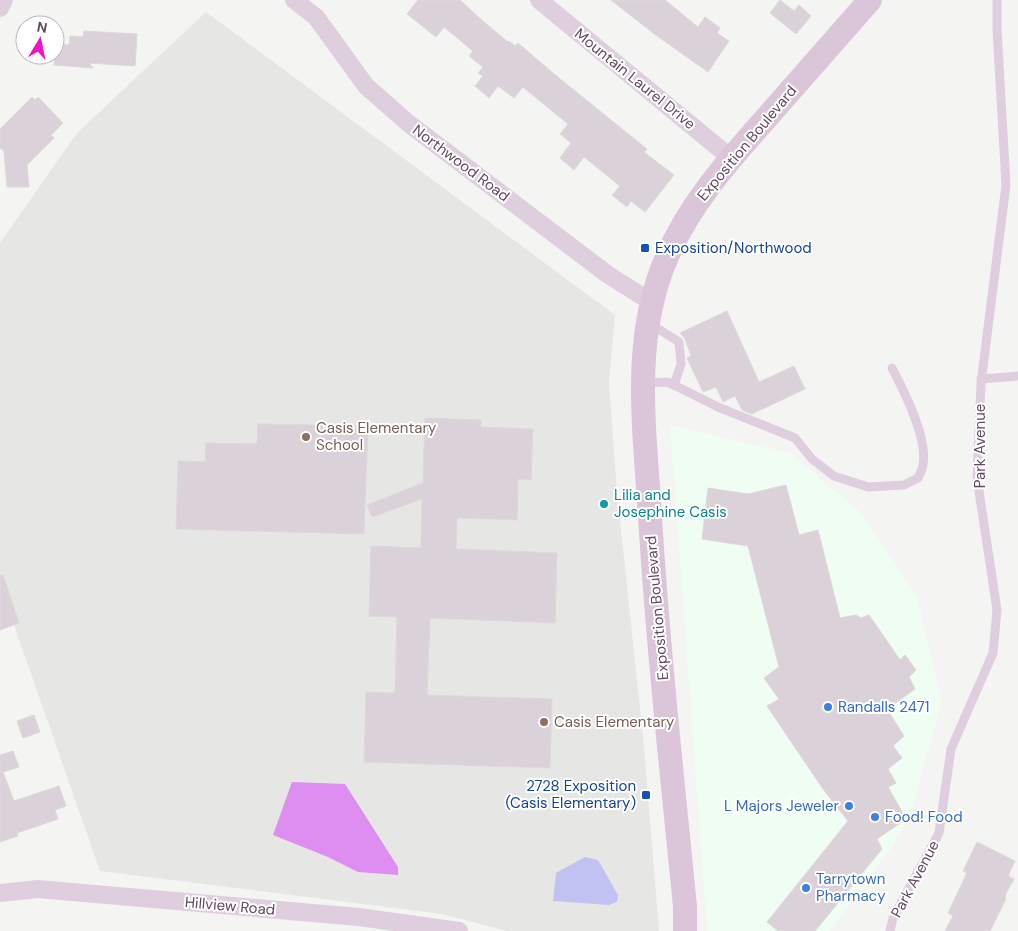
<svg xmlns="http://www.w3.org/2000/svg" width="1018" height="931" font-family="'DM Sans',sans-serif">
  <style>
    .commercial { fill: #effdf3 }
    .education { fill: #e6e6e4 }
    .green { fill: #c2c2f2 }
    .water { fill: #de8ef0 }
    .building { fill: #dad2d8; stroke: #ded7dc }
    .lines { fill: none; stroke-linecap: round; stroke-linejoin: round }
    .lane { stroke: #dfcfde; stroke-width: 9 }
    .street { stroke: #dfcfde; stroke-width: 18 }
    .secondary { stroke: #dbc6d9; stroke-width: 24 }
    .transit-dot { fill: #1a4fb4; stroke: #fff; stroke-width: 2 }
    .education-dot { fill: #8d6e63; stroke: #fff; stroke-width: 2 }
    .culture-dot { fill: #0f9aa8; stroke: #fff; stroke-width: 2 }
    .shop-dot { fill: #3f7fe0; stroke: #fff; stroke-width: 2 }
    .labels { text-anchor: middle; stroke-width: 4; stroke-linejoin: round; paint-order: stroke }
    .street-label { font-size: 15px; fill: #61495f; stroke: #fff }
    .transit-label { font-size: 15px; fill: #164399; stroke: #fff; text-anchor: start }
    .education-label { font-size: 15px; fill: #785e54; stroke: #fff; text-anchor: start }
    .culture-label { font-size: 15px; fill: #0d838f; stroke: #fff; text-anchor: start }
    .shop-label { font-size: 15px; fill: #366cbe; stroke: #fff; text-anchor: start }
  </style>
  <rect width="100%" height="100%" fill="#f4f5f3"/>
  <polygon class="commercial" points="670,425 790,453 862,514 917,596 942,702 910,816 892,847 830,931 707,931"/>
  <polygon class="education" points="206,12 615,315 609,383 617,492 644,746 659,931 507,931 442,914 100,871 0,585 0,243 77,133"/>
  <polygon class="green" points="585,857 598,860 618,895 617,902 609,905 553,901 556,873"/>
  <polygon class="water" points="292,782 345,784 398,867 398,875 358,872 328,857 273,835"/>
  <g class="building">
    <polygon points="418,0 460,0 484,22 508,42 509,41 515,46 518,43 554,74 647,149 644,152 674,175 645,212 631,201 627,207 612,195 620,186 584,157 574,170 560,158 571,143 560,134 568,124 523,87 514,98 498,86 489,98 475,86 483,76 478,73 483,67 469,56 473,51 444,27 436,37 407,14"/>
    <polygon points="611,0 665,0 698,27 705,17 720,28 717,33 729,41 708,72 653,33"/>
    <polygon points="780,0 794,11 799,5 811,16 796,34 770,13"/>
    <polygon points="84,31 137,34 135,66 89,63 93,68 54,65 55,44 69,45 70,36 83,37"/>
    <polygon points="32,97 35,100 38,97 63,123 51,135 54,138 27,165 29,187 7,187 4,151 0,148 0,129"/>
    <polygon points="727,311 759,382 794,366 805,389 752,414 742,410 735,396 723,402 716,387 703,392 687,358 691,356 685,339 680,333"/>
    <polygon points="425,418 481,420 481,427 533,429 531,480 518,479 517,520 457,518 456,549 557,553 555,623 430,618 427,695 552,699 550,768 364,762 366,692 395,693 397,617 369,616 371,546 421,548 422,499 372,517 367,505 423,483"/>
    <polygon points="258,424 368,426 364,534 176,529 178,461 205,462 206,443 257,444"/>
    <polygon points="786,485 799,535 818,530 840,618 856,615 861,618 869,615 900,660 905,655 916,670 909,677 915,689 887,709 904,736 893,746 902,758 888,769 896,783 888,787 906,819 877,839 882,849 815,931 778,931 767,922 848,821 823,789 767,706 779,699 764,678 779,667 748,546 702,539 708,488 748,494"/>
    <polygon points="0,575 3,575 19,623 0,630"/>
    <polygon points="34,715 40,732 23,738 17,721"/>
    <polygon points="13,751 19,767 3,772 14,801 59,786 66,806 55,810 58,819 17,833 18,836 0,842 0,755"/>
    <polygon points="977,842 1015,861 1008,876 1014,879 1006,893 1005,901 990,931 945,931 953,916 948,913 967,873 963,871"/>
  </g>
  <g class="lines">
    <g class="lane">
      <path d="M649 326 657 328 679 342 681 364 674 385 718 407 795 438 812 459 834 476 868 487 904 485 918 478C920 474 923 468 923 464 928 438 904 391 892 368"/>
      <polyline points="981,379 1018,376"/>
      <polyline points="645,383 667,382 674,385"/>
      <polyline points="890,931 893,918 939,833 951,749 993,653 997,610 977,478 981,383 1006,185 997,30 997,0"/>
    </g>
    <g class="street">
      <polyline points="294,0 316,17 366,86 408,123 607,274 651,302"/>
      <polyline points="539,0 731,158"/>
      <polyline points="0,8 4,0"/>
      <polyline points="0,893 38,889 359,917 459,931"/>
    </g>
    <path class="secondary" d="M685 931V906C672 776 658 647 650 517 645 431 631 341 666 259 689 204 730 159 769 115 803 76 837 38 870 0"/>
  </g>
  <g class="transit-dot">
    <rect x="640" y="243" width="10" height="10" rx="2.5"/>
    <rect x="641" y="790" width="10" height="10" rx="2.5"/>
  </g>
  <g class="education-dot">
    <circle cx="306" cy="437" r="5"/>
    <circle cx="544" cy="722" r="5"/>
  </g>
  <circle class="culture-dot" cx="604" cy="504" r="5"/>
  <g class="shop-dot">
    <circle cx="828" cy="707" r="5"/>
    <circle cx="849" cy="806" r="5"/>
    <circle cx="875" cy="817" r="5"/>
    <circle cx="806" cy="888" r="5"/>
  </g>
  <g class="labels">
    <g class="street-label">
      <text transform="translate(635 79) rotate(39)" y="5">Mountain Laurel Drive</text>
      <text transform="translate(747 143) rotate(-50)" y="5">Exposition Boulevard</text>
      <text transform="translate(461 163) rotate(37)" y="5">Northwood Road</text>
      <text transform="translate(980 446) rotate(-90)" y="5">Park Avenue</text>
      <text transform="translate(657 608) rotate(-95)" y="5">Exposition Boulevard</text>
      <text transform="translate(915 879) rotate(-62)" y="5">Park Avenue</text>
      <text transform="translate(230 906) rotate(5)" y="5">Hillview Road</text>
    </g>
    <g class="transit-label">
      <text x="655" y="253">Exposition/Northwood</text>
      <text x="636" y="791" text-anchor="end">2728 Exposition<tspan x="636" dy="17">(Casis Elementary)</tspan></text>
    </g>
    <g class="education-label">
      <text x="316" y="433">Casis Elementary<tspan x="316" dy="17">School</tspan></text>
      <text x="554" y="727">Casis Elementary</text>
    </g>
    <g class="culture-label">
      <text x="614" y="500">Lilia and<tspan x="614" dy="17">Josephine Casis</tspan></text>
    </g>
    <g class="shop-label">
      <text x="838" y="712">Randalls 2471</text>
      <text x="839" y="811" text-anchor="end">L Majors Jeweler</text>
      <text x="885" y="822">Food! Food</text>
      <text x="816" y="884">Tarrytown<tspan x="816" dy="17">Pharmacy</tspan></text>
    </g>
  </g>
  <g transform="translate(40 40) rotate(10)"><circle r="24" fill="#ffffff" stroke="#c0b6bf"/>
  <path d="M0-4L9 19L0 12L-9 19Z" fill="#ec16c8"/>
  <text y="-8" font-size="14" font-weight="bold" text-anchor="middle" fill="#61495f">N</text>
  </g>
</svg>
